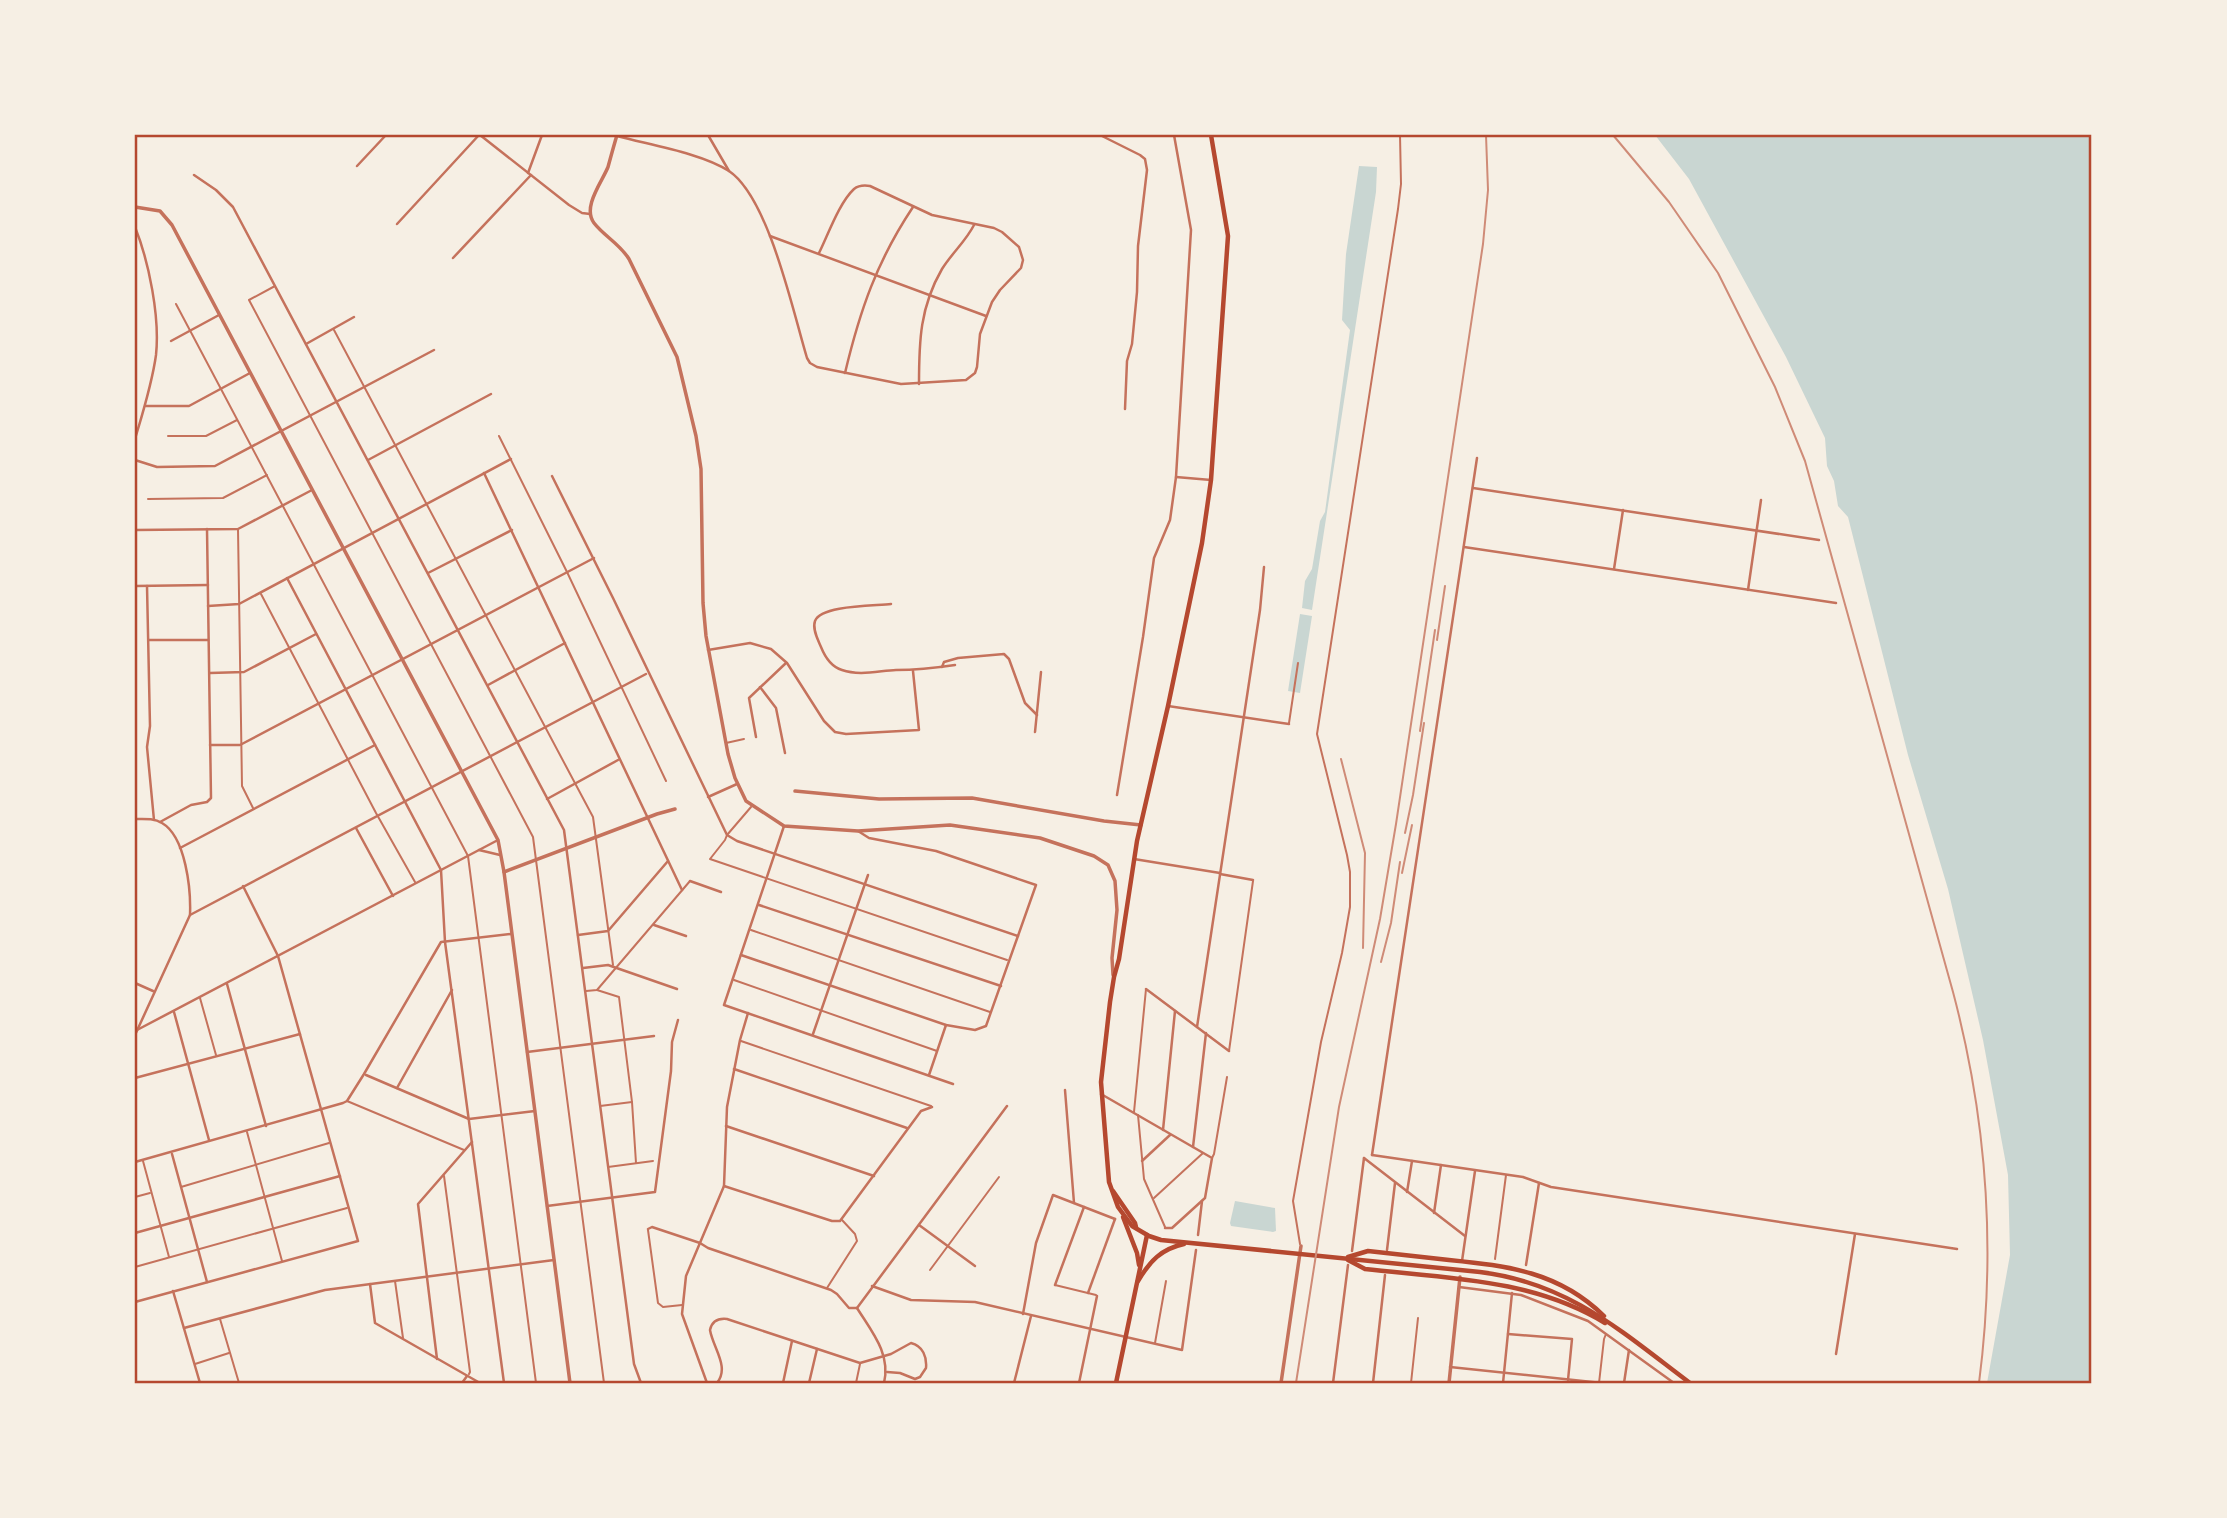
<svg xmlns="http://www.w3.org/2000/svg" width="2227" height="1518" font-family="Poppins,sans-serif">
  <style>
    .water { fill: #c9d6d2 }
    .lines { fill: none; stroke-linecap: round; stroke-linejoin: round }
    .service { stroke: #c5725c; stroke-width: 2 }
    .minor { stroke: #c5725c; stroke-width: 2.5 }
    .tertiary { stroke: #c5725c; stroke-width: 3.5 }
    .primary { stroke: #b5482f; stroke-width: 4.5 }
    .rail { stroke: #cf8b77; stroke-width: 2 }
    .neatline { fill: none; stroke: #b5482f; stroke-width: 2.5 }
  </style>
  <rect width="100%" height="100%" fill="#f6efe4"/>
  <g class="water">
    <polygon points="1655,135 2092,135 2092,1383 1987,1383 2010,1255 2008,1175 1983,1040 1948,889 1908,755 1848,517 1838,506 1834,481 1827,466 1825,438 1786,357 1689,179"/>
    <polygon points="1359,166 1377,167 1376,192 1312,610 1302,608 1305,581 1312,569 1320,521 1325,512 1350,330 1342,320 1346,254"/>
    <polygon points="1300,614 1312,616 1300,693 1288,691"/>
    <polygon points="1235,1201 1275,1208 1276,1231 1273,1232 1231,1226 1230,1223"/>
  </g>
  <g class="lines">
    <g class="service">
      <polyline points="275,286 249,300 533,837 604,1383"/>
      <polyline points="176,304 468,856 536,1383"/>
      <polyline points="334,330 593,817 613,965"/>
      <polyline points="168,436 206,436 237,420"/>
      <polyline points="499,436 567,572 666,781"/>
      <polyline points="148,499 223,498 267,475"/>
      <polyline points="238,529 242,786 253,808"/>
      <polyline points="261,594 376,813 415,882"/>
      <polyline points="1289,723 1298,663"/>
      <polyline points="726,743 744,739"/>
      <polyline points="751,807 727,835 725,840 710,859 1007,960"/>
      <polyline points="751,930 990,1012"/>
      <polyline points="734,980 937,1051"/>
      <polyline points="597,990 619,997 632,1102 636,1163"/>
      <polyline points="586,991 597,990 690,881"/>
      <polyline points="200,998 216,1055"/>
      <polyline points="741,1041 931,1106"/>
      <polyline points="1229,1051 1253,881"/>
      <polyline points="347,1101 464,1150"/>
      <polyline points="600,1106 632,1102"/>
      <polyline points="1134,1112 1146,989"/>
      <polyline points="1138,1115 1144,1179 1165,1227"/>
      <polyline points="247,1132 282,1261"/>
      <polyline points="1212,1158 1214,1154 1227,1077"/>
      <polyline points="143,1161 169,1257"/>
      <polyline points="608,1167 653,1161"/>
      <polyline points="444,1176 470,1372 469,1374"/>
      <polyline points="181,1187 329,1143"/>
      <polyline points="135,1197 150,1193"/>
      <polyline points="1154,1198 1203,1153"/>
      <polyline points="648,1230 658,1303 663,1307 682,1305"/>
      <polyline points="1300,1244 1293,1201 1321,1042 1342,953 1350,907 1350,872 1347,855 1317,734 1398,209 1401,184 1400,135"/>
      <polyline points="1495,1259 1506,1175"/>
      <polyline points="135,1267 347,1208"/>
      <polyline points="930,1270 999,1177"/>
      <polyline points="395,1281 403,1338"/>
      <polyline points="1055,1285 1096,1295"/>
      <polyline points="827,1288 857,1241 855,1234 842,1220"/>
      <polyline points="220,1319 239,1383"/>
      <polyline points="1155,1343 1166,1281"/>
      <polyline points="195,1364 229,1353"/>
      <polyline points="856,1383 860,1364"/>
      <polyline points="1411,1383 1418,1318"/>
      <polyline points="1599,1383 1604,1339 1606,1334"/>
    </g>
    <g class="minor">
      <polyline points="480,135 569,205 582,213 590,214"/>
      <polyline points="708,135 729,171"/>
      <polyline points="1100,135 1140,155 1145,159 1147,170 1138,246 1137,292 1132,344 1127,361 1125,409"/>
      <path d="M617 136C650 145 701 153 729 171 769 198 793 312 807 358L810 363 817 367 901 384 966 380 975 373 977 367 980 334 992 302 1000 290 1021 268 1023 260 1019 247 1002 232 994 228 932 215 870 186C864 185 859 185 854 189 839 203 828 235 819 253"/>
      <polyline points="357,166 386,135"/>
      <polyline points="528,173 542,135"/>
      <polyline points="194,175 216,190 233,207 564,830 634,1364 641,1383"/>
      <polyline points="397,224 479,135"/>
      <path d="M135 227C149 262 160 317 156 355 152 384 143 412 135 439"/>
      <polyline points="770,236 986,316"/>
      <polyline points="453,258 531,175"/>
      <polyline points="171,341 219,315"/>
      <polyline points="306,344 354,317"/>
      <path d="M845 373C860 310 877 261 913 207"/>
      <path d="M919 384C919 341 920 307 942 269 952 253 966 241 974 225"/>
      <polyline points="146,406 189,406 250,373"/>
      <polyline points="135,460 157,467 215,466 434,350"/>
      <polyline points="368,460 491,394"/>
      <polyline points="484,473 682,890"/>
      <polyline points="552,476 613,598 727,835 737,841 1018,936"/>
      <polyline points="1176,477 1211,480"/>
      <polyline points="1473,488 1819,540"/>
      <polyline points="135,530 238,529 312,490"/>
      <polyline points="1464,547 1836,603"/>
      <polyline points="1614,569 1623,510"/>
      <polyline points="428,573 512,530"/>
      <polyline points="287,578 441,870 445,942 504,1383"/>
      <polyline points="135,586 208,585"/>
      <polyline points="147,586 150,726 147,747 154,820"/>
      <polyline points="1748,590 1761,500"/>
      <path d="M891 604C875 606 821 605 815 621 812 629 818 640 821 647 825 657 832 667 842 670 859 676 878 671 896 670 916 670 935 668 955 665"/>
      <polyline points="208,606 239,604 511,459"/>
      <polyline points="149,640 208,640"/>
      <polyline points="708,650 750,643 771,649 787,663 824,721 835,732 846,734 919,730 913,671"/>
      <polyline points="942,667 944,662 958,658 1004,654 1009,659 1025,703 1037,715"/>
      <polyline points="210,673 244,672 316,634"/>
      <polyline points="488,685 565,643"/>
      <polyline points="760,687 776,708 785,753"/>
      <polyline points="1168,706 1289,724"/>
      <polyline points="1035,732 1041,672"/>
      <polyline points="756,737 749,698 786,663"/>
      <polyline points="210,745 240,745 594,558"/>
      <polyline points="1117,795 1143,637 1154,558 1170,520 1176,477 1191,230 1174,135"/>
      <polyline points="708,797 737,784"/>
      <polyline points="547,799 618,760"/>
      <path d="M135 819C144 819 154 818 162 823 186 837 191 890 190 915L135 1035"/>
      <polyline points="160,822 191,805 207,802 211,798 207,529"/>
      <polyline points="784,826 724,1005 953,1084"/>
      <polyline points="356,828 393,896"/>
      <polyline points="180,848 375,745"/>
      <polyline points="479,850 500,855"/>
      <polyline points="1134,859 1220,873"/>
      <polyline points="1220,874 1253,880"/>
      <polyline points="690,881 721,892"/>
      <polyline points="759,905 1001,986"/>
      <polyline points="190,915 646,674"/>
      <polyline points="654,925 686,936"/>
      <polyline points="578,935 608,931 668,861"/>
      <polyline points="741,955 946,1025 975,1030 986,1026 1036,885 936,851 869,838 858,831"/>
      <polyline points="583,968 608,965 677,989"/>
      <polyline points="135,983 153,991"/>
      <polyline points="227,984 266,1126"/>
      <polyline points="1146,989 1229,1051"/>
      <polyline points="174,1012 209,1140"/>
      <polyline points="1197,1027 1260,610 1264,567"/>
      <polyline points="137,1030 498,840"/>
      <polyline points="813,1034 868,875"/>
      <polyline points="527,1052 654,1036"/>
      <polyline points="734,1069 907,1128"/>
      <polyline points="366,1075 469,1119 535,1111"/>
      <polyline points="929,1075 946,1025"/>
      <polyline points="135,1078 300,1034"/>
      <polyline points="397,1088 452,990"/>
      <polyline points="1065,1090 1074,1203"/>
      <polyline points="1101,1094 1212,1158 1205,1198 1172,1228 1165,1228"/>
      <polyline points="726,1126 874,1176"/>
      <polyline points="1163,1130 1175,1011"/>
      <polyline points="1193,1147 1206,1033"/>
      <polyline points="172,1154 207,1282"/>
      <polyline points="1372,1155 1477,458"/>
      <polyline points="1372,1155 1523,1177 1551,1187 1957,1249"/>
      <polyline points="1364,1158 1465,1236"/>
      <polyline points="1142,1161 1170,1135"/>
      <polyline points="135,1162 343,1103 347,1101 364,1074 441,942 511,934"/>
      <polyline points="724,1186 832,1221 840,1221 921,1111 932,1107"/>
      <polyline points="1407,1192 1412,1161"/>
      <polyline points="547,1206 655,1192 671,1071 672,1042 678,1020"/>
      <polyline points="1434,1213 1441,1165"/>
      <polyline points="919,1225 975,1266"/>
      <polyline points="648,1229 652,1227 700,1243 708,1248 831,1290 837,1294 849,1308 857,1308"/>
      <polyline points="135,1233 340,1176"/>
      <polyline points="1198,1235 1202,1201"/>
      <polyline points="1387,1250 1395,1183"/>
      <polyline points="1352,1251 1364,1158"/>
      <polyline points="1462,1261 1475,1171"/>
      <polyline points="1526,1265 1539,1183"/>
      <polyline points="370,1284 375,1323 480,1383"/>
      <polyline points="1055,1285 1084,1207"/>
      <polyline points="872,1286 911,1300 975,1302 1182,1350 1196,1250"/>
      <polyline points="1459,1287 1521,1295 1588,1321 1674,1383"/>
      <polyline points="173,1291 200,1383"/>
      <polyline points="1088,1293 1115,1219"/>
      <polyline points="135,1302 358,1241 278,956 243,886"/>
      <polyline points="857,1308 1007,1106"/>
      <path d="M857 1308C872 1332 891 1354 884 1383"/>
      <polyline points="1023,1314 1036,1243 1053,1195 1115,1219"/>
      <polyline points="184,1328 325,1290 554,1260"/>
      <polyline points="1508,1334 1572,1339 1568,1380"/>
      <polyline points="1836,1354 1855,1234"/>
      <polyline points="437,1359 418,1204 472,1142"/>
      <polyline points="1450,1367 1602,1383"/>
      <polyline points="462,1383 467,1376"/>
      <polyline points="707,1383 682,1314 686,1276 724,1186 727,1107 740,1040 748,1013"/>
      <path d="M717 1383C730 1367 713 1348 710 1330 712 1321 718 1318 727 1319L860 1363 891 1354 911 1343C923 1346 927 1357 926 1368L920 1377 915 1379 900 1373 887 1372"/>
      <polyline points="783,1383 792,1341"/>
      <polyline points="809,1383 817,1349"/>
      <polyline points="1014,1383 1031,1316"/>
      <polyline points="1079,1383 1097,1296"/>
      <polyline points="1333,1383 1348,1265"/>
      <polyline points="1373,1383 1385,1275"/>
      <polyline points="1503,1383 1512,1293"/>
      <polyline points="1624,1383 1629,1350"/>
    </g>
    <g class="tertiary">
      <path d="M617 135C614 145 611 156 608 167 602 182 582 207 594 223 604 236 620 244 629 259L677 357 696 436 701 469 703 603 706 636 728 754 735 778 746 801 784 826 858 831 950 825 1040 838 1094 856 1108 865 1115 881 1117 910 1112 958 1113 975"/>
      <polyline points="135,207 160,211 172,225 498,840 504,872 570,1383"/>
      <polyline points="795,791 879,799 972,798 1104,821 1141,825"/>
      <polyline points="504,872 657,814 675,809"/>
      <polyline points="1281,1383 1301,1246"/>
      <polyline points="1449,1383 1460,1277"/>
    </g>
    <g class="primary">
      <path d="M1211 135 1228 236 1211 480 1202 543 1168 706 1137 841 1119 959 1114 977 1110 1002 1101 1082 1109 1182 1118 1207 1132 1226 1149 1236 1161 1240 1480 1272C1569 1283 1622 1332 1690 1383"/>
      <polyline points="1113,1191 1135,1223 1136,1227"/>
      <polyline points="1123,1217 1137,1253 1139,1265"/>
      <path d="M1348 1257 1368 1251C1395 1254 1422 1257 1449 1260 1509 1266 1559 1272 1604 1316"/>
      <path d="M1348 1260 1365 1269C1447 1278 1533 1279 1605 1323"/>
      <path d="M1138 1281C1150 1261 1161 1249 1184 1244"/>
      <polyline points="1116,1383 1147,1235"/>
    </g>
    <g class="rail">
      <path d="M1613 135 1669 202 1718 273 1775 387 1805 461 1953 992C1987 1120 1996 1252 1979 1383"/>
      <polyline points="1437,640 1445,586"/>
      <polyline points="1420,731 1435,630"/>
      <polyline points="1341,759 1365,853 1363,948"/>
      <polyline points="1405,833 1413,795 1424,723"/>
      <polyline points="1402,873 1412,825"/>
      <polyline points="1381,962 1391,923 1400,862"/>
      <polyline points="1296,1383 1339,1107 1380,919 1396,824 1483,244 1488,190 1486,135"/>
    </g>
  </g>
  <rect width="2227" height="1518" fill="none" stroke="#f6efe4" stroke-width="273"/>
  <rect x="136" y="136" width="1954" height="1246" class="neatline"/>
</svg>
